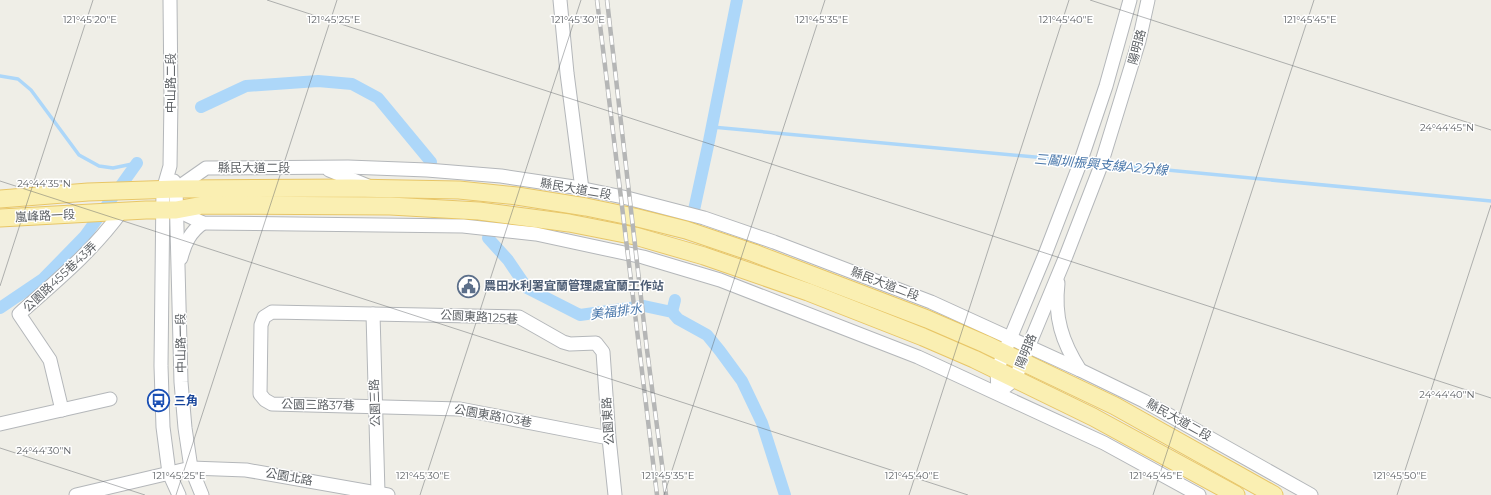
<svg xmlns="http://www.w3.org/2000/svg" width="1491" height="495" font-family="Montserrat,'Noto Sans TC',sans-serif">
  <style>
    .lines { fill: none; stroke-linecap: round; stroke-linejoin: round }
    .stream { stroke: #add7f9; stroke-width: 3.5 }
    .canal { stroke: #add7f9; stroke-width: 12 }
    .minor-casing { stroke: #b4b7ba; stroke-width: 15 }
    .major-casing { stroke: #e8c667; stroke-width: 19 }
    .minor { stroke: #fff; stroke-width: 13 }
    .major { stroke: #faefb2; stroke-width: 17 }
    .rail-casing { stroke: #b5b6b6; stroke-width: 4.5 }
    .rail { stroke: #fff; stroke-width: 3; stroke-dasharray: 9; stroke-linecap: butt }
    .ticks { fill: none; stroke: #5e6266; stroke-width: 1; stroke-opacity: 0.45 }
    .labels { text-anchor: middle; stroke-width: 3; stroke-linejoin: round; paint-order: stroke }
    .street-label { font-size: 12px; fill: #5e6266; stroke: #fff }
    .service-label { font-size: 12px; font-weight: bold; fill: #4e5e75; stroke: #fff; text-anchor: start }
    .transit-label { font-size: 12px; font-weight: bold; fill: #164399; stroke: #fff; text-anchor: start }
    .water-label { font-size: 13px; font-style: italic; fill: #4a78ab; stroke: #fff }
    .ticks-label { font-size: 10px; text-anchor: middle; fill: #5e6266; stroke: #fff; stroke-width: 3; stroke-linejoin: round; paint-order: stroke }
  </style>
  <rect width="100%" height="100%" fill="#efeee7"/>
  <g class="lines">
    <g class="stream">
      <polyline points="0,76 18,79 31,90 79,155 99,166 113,168 137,163"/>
      <polyline points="712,127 1078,161"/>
      <polyline points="1084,162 1098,163"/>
      <polyline points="1104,164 1491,201"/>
    </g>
    <g class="canal">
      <polyline points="201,107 246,86 318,81 352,84 378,98 431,162"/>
      <polyline points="694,210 709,141 737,0"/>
      <polyline points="488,238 508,260 527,288 580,315 644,306 672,312 678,319 707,335 720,351 742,381 762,423 785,495"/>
      <polyline points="0,308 43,279 85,236 137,163"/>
      <polyline points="672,312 675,300"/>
    </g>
    <defs>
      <g id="minor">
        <polyline points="170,0 171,99 170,166 163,190 161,366 163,427 169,473 179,495"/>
        <polyline points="560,0 567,73 582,189"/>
        <polyline points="329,170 368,186"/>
        <polyline points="174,181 176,189 181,382 185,428 191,468 202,495"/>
        <polyline points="176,189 206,168 348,167 427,170 501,176 574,187 623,197 704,218 774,242 931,302 1080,370 1144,401 1311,495"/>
        <polyline points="176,210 203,223 463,226 536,234 643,257 720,280 918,357 1104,443 1199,495"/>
        <path d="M181 258C185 243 190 232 203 223"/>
        <path d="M1058 283C1054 317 1062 342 1080 370"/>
        <polyline points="373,314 378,493"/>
        <polyline points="998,393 1015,379 1066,256 1100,168 1139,41 1148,0"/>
        <polyline points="998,393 997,370 1044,257 1079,166 1106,86 1130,0"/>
        <path d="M62 410 50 360 19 314C55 282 93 251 121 212"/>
        <polyline points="0,424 110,399"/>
        <polyline points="609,438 460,409 272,404 265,400 260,394 261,325 264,317 272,312 519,317 563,342 570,344 596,343 603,352 609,438 615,495"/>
        <polyline points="76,495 191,468 246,470 388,495"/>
      </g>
      <g id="major">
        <polyline points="0,199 88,192 176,189 351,188 459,190 517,196 586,207 634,217 686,230 754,253 927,319 985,344 1115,406 1274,495"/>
        <polyline points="0,218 146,210 176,210 203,205 390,206 479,211 569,223 635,236 704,256 808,292 923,337 974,359 1093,417 1236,495"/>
      </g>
    </defs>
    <use href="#minor" class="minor-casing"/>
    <use href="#major" class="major-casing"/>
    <use href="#minor" class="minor"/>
    <use href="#major" class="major"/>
    <defs>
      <g id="rail">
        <polyline points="597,0 657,495"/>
        <polyline points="607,0 647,350 666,495"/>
      </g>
    </defs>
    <use href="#rail" class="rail-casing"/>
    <use href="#rail" class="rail"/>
  </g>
  <path class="ticks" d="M267 0 1491 398M1090 0 1491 130M0 181 968 495M0 286 93 0M0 448 145 495M176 495 337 0M420 495 581 0M664 495 825 0M909 495 1069 0M1153 495 1314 0M1397 495 1491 205"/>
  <defs>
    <symbol id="civic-ring" viewBox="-11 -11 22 22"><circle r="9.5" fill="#fff" stroke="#5c6f8a" stroke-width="1.5"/><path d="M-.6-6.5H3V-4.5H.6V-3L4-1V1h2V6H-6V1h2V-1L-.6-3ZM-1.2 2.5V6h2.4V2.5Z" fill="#5c6f8a"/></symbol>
    <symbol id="bus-ring" viewBox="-11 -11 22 22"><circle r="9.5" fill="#fff" stroke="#1a4fb4" stroke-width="1.5"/><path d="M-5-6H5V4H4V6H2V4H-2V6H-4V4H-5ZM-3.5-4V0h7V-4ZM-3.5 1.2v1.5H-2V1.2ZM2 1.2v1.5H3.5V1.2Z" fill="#1a4fb4"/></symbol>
  </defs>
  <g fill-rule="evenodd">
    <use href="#civic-ring" x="456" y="274" width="25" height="25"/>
    <use href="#bus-ring" x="146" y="388" width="25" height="25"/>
  </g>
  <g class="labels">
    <g class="street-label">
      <text transform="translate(1137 47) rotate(-75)" y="4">陽明路</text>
      <text transform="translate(171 83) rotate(-90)" y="4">中山路二段</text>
      <text x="254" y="172">縣民大道二段</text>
      <text transform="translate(576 189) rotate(10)" y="4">縣民大道二段</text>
      <text transform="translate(45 216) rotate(-3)" y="4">嵐峰路一段</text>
      <text transform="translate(60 277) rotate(-43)" y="4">公園路455巷43弄</text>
      <text transform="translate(885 284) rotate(21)" y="4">縣民大道二段</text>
      <text transform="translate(479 317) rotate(3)" y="4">公園東路125巷</text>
      <text transform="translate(181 343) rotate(-91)" y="4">中山路一段</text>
      <text transform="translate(1026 351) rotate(-68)" y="4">陽明路</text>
      <text transform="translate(375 403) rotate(-92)" y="4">公園三路</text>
      <text transform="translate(318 405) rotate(1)" y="4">公園三路37巷</text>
      <text transform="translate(493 416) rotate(10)" y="4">公園東路103巷</text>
      <text transform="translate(1179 420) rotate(29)" y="4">縣民大道二段</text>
      <text transform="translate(608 421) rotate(-94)" y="4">公園東路</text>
      <text transform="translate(289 477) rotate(10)" y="4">公園北路</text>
    </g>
    <g class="service-label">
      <text x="484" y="290">農田水利署宜蘭管理處宜蘭工作站</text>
    </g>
    <g class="transit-label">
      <text x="174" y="405">三角</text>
    </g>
    <g class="water-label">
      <text transform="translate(1101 164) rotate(5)" y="5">三鬮圳振興支線A2分線</text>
      <text transform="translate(616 311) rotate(-7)" y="5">美福排水</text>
    </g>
  </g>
  <g class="ticks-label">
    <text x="90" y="23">121°45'20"E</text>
    <text x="334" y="23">121°45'25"E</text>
    <text x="578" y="23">121°45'30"E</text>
    <text x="822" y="23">121°45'35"E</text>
    <text x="1066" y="23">121°45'40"E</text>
    <text x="1310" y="23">121°45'45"E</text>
    <text x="1447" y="131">24°44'45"N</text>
    <text x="44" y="187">24°44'35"N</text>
    <text x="1447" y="398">24°44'40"N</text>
    <text x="44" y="454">24°44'30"N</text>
    <text x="179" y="479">121°45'25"E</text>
    <text x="423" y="479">121°45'30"E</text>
    <text x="668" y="479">121°45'35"E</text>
    <text x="912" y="479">121°45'40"E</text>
    <text x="1156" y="479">121°45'45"E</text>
    <text x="1400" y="479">121°45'50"E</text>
  </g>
</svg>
